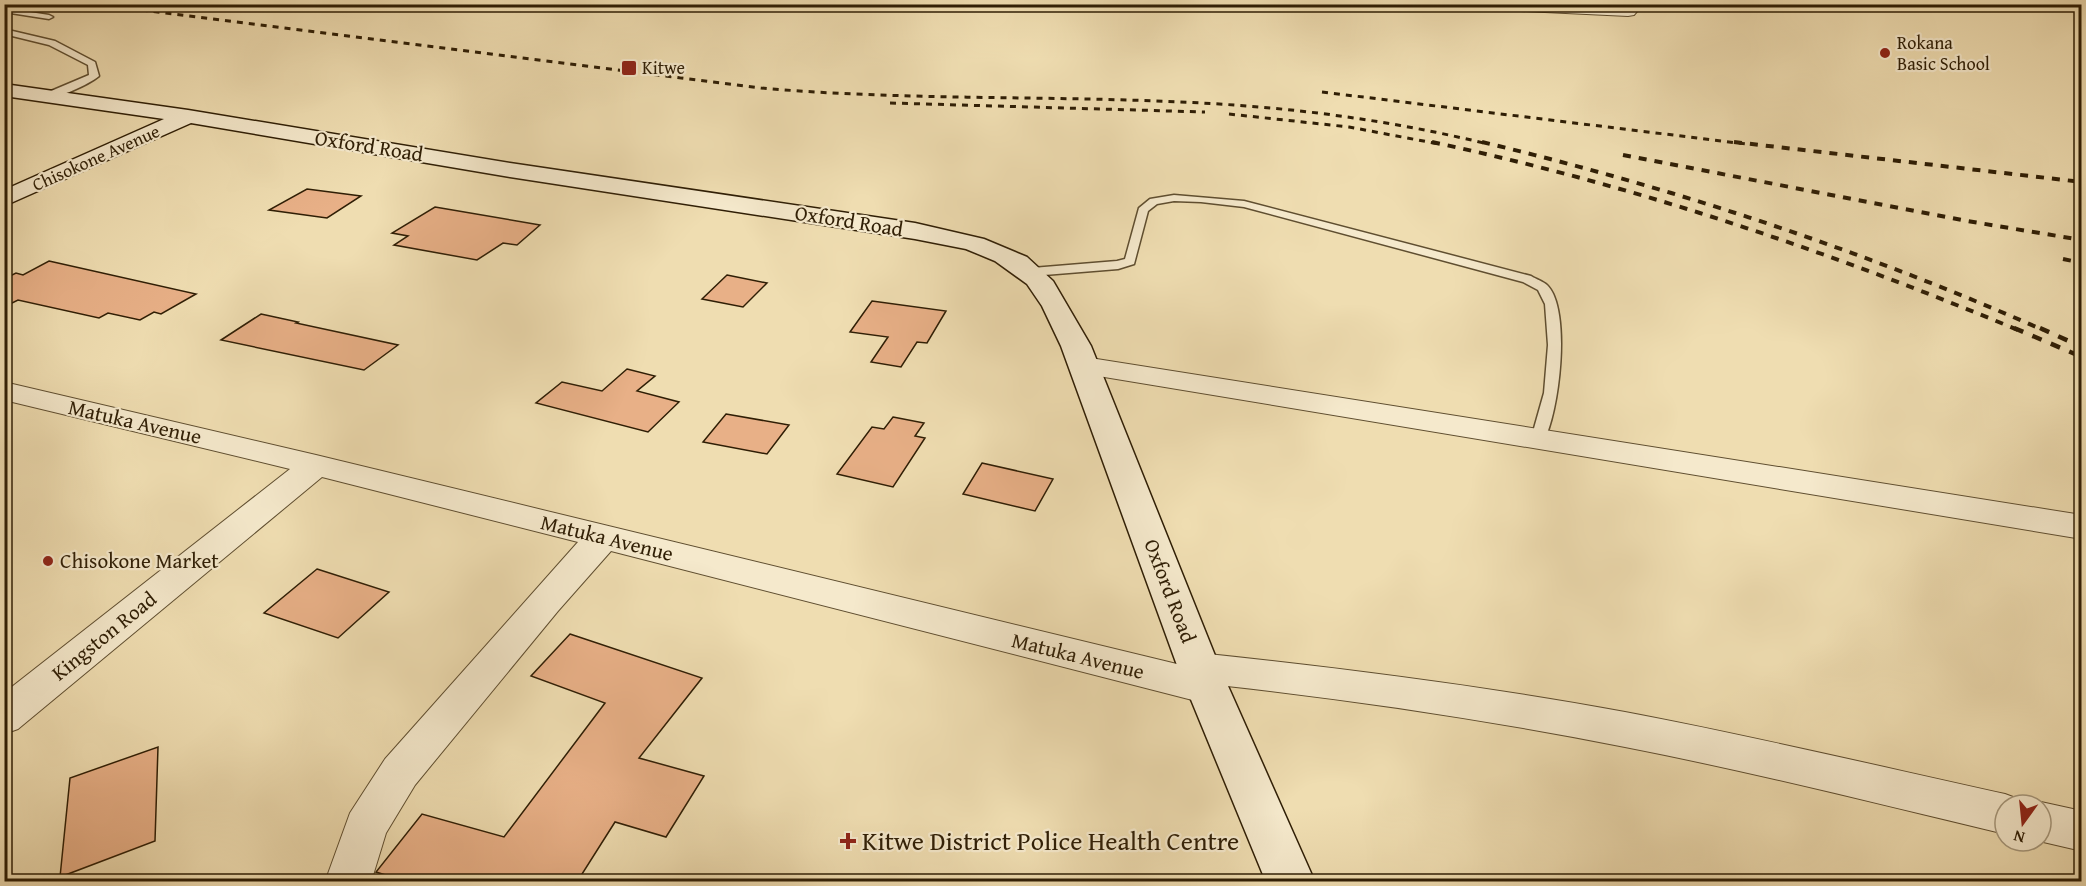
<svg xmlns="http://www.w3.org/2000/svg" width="2086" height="886" font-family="'Gentium Book Plus',serif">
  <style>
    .building { fill: #e8b087; stroke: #2f1e05; stroke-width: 1.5 }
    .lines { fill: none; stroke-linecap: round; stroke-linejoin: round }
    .lane-casing { stroke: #5f4e30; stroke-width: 3 }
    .street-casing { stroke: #5f4e30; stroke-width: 2 }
    .secondary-casing { stroke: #2f1e05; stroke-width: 3 }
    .lane { fill: #f5e9cc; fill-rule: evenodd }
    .street { fill: #f5e9cc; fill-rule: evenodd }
    .secondary { fill: #f5e9cc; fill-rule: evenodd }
    .rail-far2 { stroke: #2f1e05; stroke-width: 3; stroke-dasharray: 6 6; stroke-linecap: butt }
    .rail-far1 { stroke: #2f1e05; stroke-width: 4; stroke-dasharray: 8 8; stroke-linecap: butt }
    .rail { stroke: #2f1e05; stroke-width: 4.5; stroke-dasharray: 10 10; stroke-linecap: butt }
    .poi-dot { fill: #8f2418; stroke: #f5e9cc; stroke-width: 2 }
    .labels { text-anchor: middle; stroke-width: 4.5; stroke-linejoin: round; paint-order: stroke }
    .far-poi-label { font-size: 18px; fill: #2f1e05; stroke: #f5e9cc; text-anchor: start }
    .far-street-label { font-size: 18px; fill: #2f1e05; stroke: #f5e9cc }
    .street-label { font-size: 21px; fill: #2f1e05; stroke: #f5e9cc }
    .poi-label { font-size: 21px; fill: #2f1e05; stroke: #f5e9cc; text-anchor: start }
    .near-poi-label { font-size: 26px; fill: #2f1e05; stroke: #f5e9cc; text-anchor: start }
  </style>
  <rect width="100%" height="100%" fill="#efddb1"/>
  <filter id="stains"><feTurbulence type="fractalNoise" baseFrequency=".00333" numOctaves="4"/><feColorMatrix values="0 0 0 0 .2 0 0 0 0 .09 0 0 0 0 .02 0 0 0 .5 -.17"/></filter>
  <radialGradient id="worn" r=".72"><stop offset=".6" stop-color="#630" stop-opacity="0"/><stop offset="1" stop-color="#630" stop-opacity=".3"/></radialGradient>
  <g class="building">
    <polygon points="307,189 361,196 327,218 269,210"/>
    <polygon points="435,207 540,225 517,245 503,243 477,260 394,245 408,236 392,233"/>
    <polygon points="49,261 196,294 161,314 154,312 140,320 108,313 99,318 18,300 4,307 4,279 16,273 23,275"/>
    <polygon points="727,275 767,283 743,307 702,299"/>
    <polygon points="872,301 946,311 927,343 917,342 901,367 871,362 888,337 850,332"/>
    <polygon points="261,314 298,322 296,323 398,345 364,370 221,340"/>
    <polygon points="627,369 655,376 637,391 679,402 648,432 536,403 562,382 602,391"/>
    <polygon points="726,414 789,425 767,454 703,442"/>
    <polygon points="893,417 924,423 915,436 925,438 893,487 837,474 872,427 884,429"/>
    <polygon points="982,463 1053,479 1035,511 963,494"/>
    <polygon points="317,569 389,592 338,638 264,613"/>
    <polygon points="570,634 702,678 639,758 704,776 666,837 615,822 577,882 408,882 376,872 422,814 504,837 605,703 531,676"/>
    <polygon points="158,747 155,841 60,877 70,778"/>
  </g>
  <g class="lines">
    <defs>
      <g id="lane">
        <polygon points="4,8 49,15 53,17 49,19 4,12"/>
        <path d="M4 29 55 41 95 62 99 76C88 85 57 99 44 98V94L89 75 88 65 49 45 4 34Z"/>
        <path d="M1174 195 1244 201 1531 276C1536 279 1544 282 1547 285 1572 309 1559 415 1543 442L1538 444 1531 439 1544 393 1548 345 1545 304 1538 290 1523 282 1244 207 1201 202 1174 201 1157 204 1148 211 1134 264 1118 269 1032 276 1026 272 1032 268 1117 261 1125 259 1139 208 1150 199Z"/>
      </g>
      <g id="street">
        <polygon points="1472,4 1637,4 1639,9 1634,15 1628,16 1480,9"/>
        <polygon points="1084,357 2082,515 2082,539 1074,372 1070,366 1074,360"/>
        <path d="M4 382 316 455 1181 665 1185 657 1199 653C1342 668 1484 686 1625 712 1752 736 1878 766 2005 794L2021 800 2023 805H2005V834C1879 804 1753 772 1625 747 1494 721 1361 701 1227 686L1222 699 1208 704 611 551 558 611 415 785 386 833 371 882H325L350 813 385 759 578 542 322 477 18 729 4 734V693L290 469 4 400Z"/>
        <polygon points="2041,802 2082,811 2082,851 2039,841 2041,841 2041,805 2033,805"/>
      </g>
      <polygon id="secondary" points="4,84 188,110 510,163 915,223 984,239 1027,257 1053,281 1091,346 1220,668 1315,882 1266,882 1178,668 1061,346 1042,306 1027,284 995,261 966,249 915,239 510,177 191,123 4,206 4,190 164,119 4,96"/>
    </defs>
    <use href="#lane" class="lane-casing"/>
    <use href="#street" class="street-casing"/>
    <use href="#secondary" class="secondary-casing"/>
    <use href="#lane" class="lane"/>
    <use href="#street" class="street"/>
    <use href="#secondary" class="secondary"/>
    <g class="rail-far2">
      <path d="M94 4 761 88C908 101 1055 95 1201 103 1298 108 1394 121 1488 144"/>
      <polyline points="1322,92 1746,144"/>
      <polyline points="890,103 1205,112"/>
      <polyline points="1229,114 1349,127 1439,144"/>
    </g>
    <g class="rail-far1">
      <path d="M1432 142C1634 185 1828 251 2018 330"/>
      <path d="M1482 142C1674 188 1862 250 2043 330"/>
      <polyline points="1734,142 2082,182"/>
      <polyline points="1623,155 1967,221 2082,240"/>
      <polyline points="2063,259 2082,263"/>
    </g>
    <g class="rail">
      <polyline points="2014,328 2082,357"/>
      <polyline points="2040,328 2082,347"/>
    </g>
  </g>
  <g class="poi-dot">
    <circle cx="1885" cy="53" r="6"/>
    <rect x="621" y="60" width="16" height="16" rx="3"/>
    <circle cx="48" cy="561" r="6"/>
    <path d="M845 832h6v6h6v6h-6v6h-6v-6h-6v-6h6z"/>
  </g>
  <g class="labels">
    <g class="far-poi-label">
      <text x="1897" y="49">Rokana<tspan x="1897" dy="21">Basic School</tspan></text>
      <text x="642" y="74">Kitwe</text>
    </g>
    <g class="far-street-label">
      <text transform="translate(96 158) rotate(-24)" y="6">Chisokone Avenue</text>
    </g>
    <g class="street-label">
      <text transform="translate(369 146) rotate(9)" y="7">Oxford Road</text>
      <text transform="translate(849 221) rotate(9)" y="7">Oxford Road</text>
      <text transform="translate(135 422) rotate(13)" y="7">Matuka Avenue</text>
      <text transform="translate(607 538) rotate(14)" y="7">Matuka Avenue</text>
      <text transform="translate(1170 591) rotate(69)" y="7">Oxford Road</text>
      <text transform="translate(104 636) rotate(-39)" y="7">Kingston Road</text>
      <text transform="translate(1078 656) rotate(14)" y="7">Matuka Avenue</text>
    </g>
    <g class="poi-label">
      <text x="60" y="568">Chisokone Market</text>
    </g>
    <g class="near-poi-label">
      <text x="862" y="850">Kitwe District Police Health Centre</text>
    </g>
  </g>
  <rect width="2086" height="886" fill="none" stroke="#efddb1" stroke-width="24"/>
  <rect x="6" y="6" width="2074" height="874" fill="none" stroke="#2f1e05" stroke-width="3"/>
  <rect x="12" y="12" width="2062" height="862" fill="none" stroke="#2f1e05" stroke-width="1.5"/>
  <g transform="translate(2023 823) rotate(195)"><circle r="28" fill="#f5e9cc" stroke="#a6987c" stroke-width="1.5"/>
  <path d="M0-4.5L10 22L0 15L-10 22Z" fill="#8f2418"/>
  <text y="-9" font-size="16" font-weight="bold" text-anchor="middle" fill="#2f1e05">N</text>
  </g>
  <rect width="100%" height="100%" filter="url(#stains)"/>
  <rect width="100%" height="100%" fill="url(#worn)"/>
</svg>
